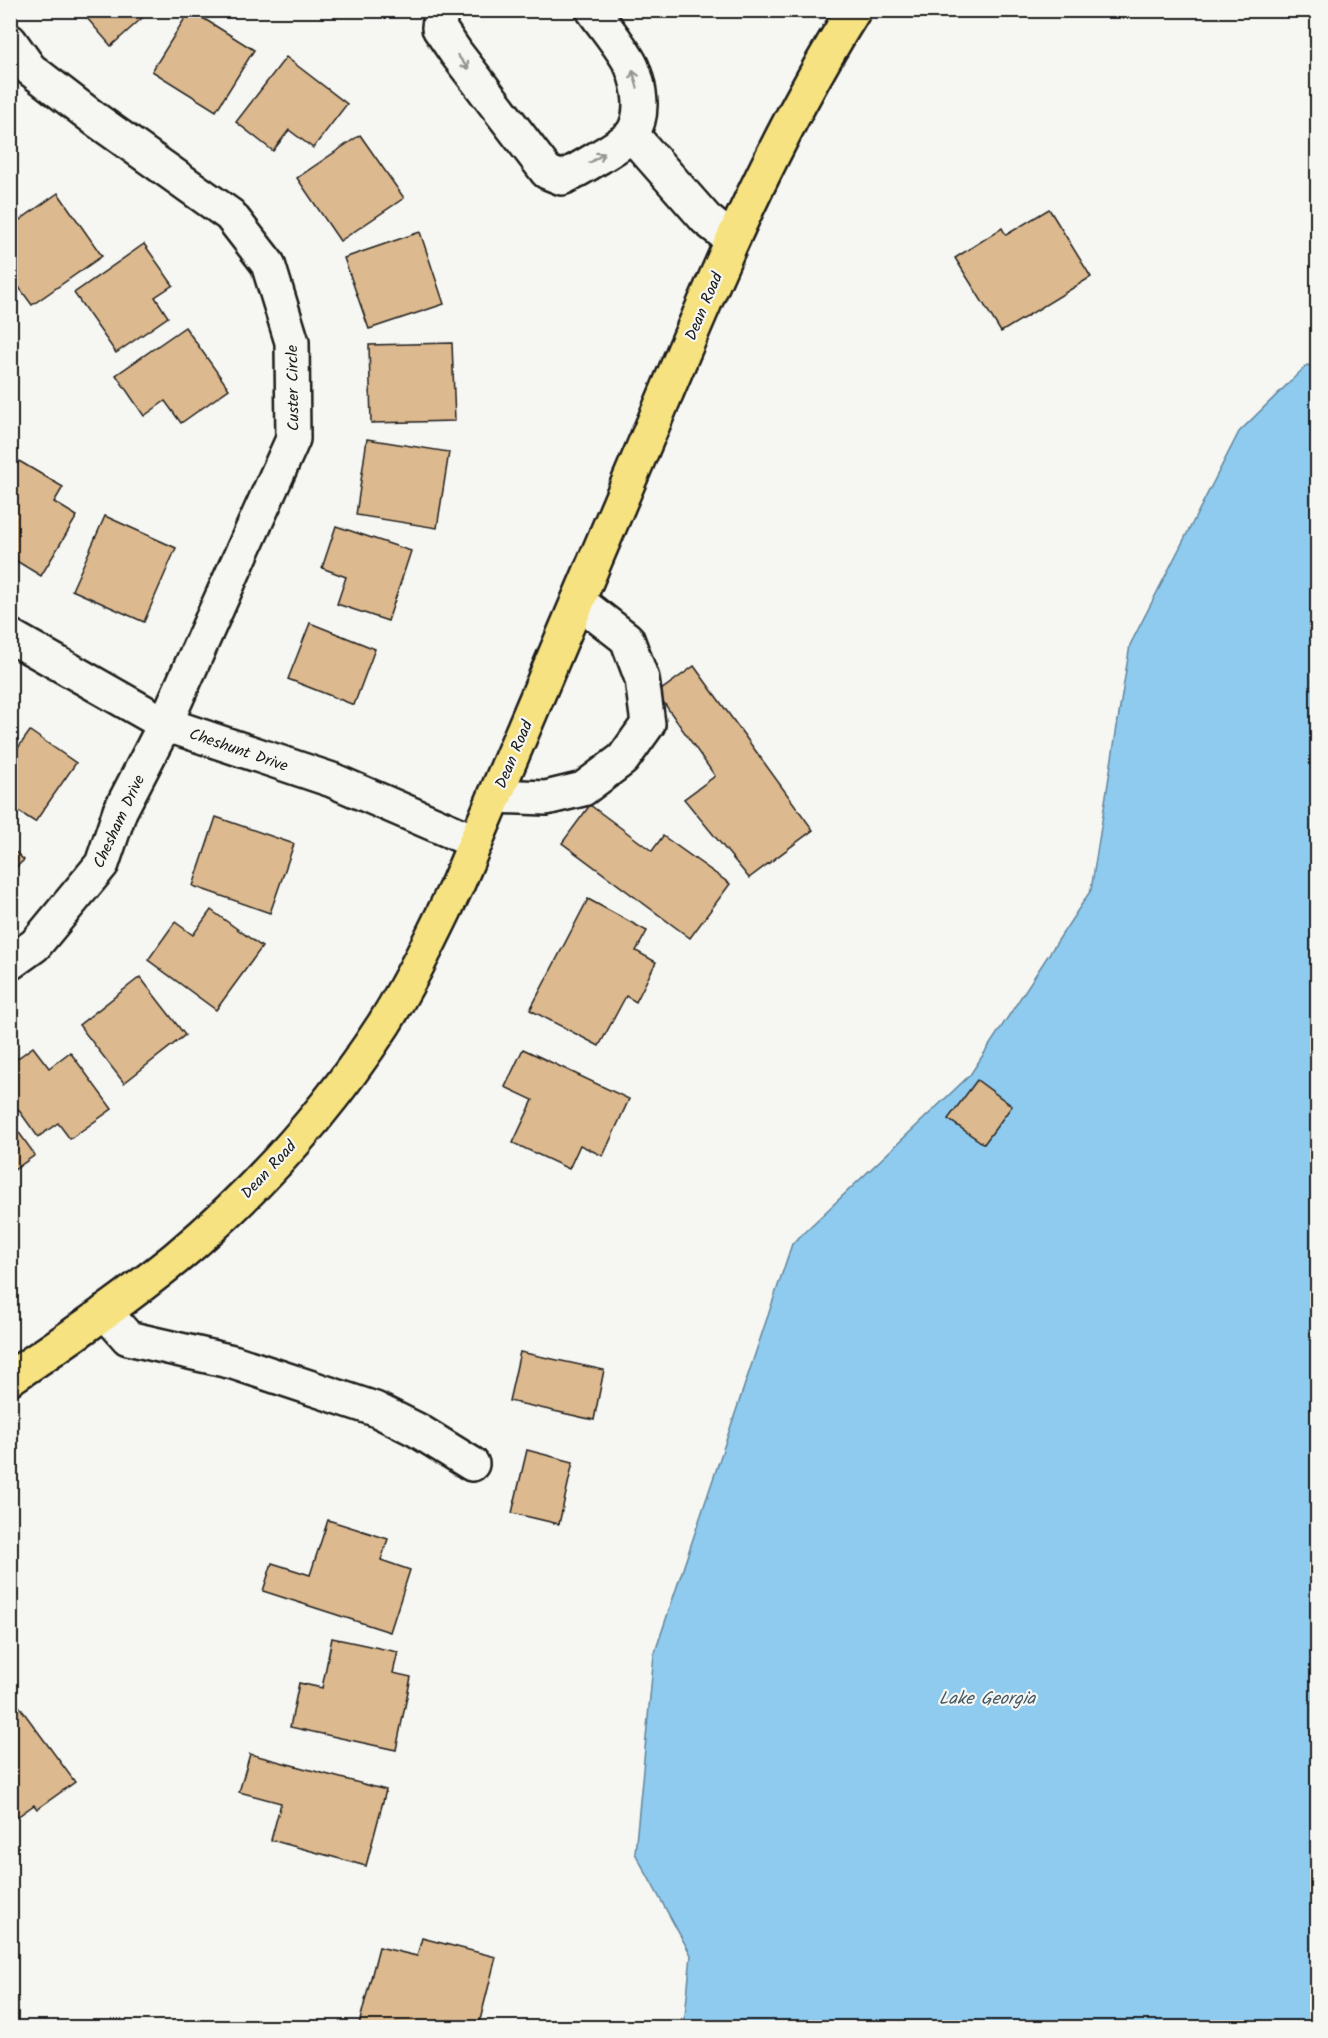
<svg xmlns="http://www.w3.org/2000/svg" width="1328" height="2038" font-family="Kalam,sans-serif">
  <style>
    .water { fill: #8fcbef; stroke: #61859b; stroke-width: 1.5 }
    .building { fill: #dcb98e; stroke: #1c1c1c; stroke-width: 1.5 }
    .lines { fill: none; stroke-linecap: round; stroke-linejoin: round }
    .minor-casing { stroke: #1c1c1c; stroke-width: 38 }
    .major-casing { stroke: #1c1c1c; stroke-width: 38 }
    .minor { stroke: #f6f6f2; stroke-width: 33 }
    .major { stroke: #f6e281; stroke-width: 33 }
    .oneway { stroke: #949492 }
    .labels { text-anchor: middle; stroke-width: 4.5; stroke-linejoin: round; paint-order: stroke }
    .street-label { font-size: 16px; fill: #1c1c1c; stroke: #f6f6f2 }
    .water-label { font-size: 18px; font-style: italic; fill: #445966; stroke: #f6f6f2 }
  </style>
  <rect width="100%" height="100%" fill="#f6f6f2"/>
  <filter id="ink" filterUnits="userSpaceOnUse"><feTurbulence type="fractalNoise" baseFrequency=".0167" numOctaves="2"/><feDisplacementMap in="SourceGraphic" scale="12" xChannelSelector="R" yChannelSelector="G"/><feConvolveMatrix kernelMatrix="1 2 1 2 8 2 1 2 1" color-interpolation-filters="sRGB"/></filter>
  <g filter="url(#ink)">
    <polygon class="water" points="1307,365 1317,368 1317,2027 684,2027 691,1955 635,1853 654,1655 792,1244 970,1075 1091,890 1130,645 1239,432"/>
    <g class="building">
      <polygon points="80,10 151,10 111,46"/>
      <polygon points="190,10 254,50 216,111 152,71"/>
      <polygon points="286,57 347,104 313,148 289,130 273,151 236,122"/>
      <polygon points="360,135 404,198 340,241 297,178"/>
      <polygon points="58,193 102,256 32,305 10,275 10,227"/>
      <polygon points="1049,209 1091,277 1001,332 955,258 1002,228 1006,235"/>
      <polygon points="420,232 444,304 369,329 344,258"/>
      <polygon points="144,244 173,285 155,297 168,317 116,353 74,293"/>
      <polygon points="185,327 229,389 181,423 165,401 144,416 116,375"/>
      <polygon points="452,343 455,421 371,423 369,345"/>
      <polygon points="367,439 449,452 437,528 356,515"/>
      <polygon points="19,461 63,487 54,502 77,516 41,576 10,557 10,474"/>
      <polygon points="105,516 176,548 144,622 72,590"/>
      <polygon points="336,526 411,551 388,621 337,604 346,577 322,568"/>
      <polygon points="310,623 375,649 354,705 288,679"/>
      <polygon points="694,666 813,830 749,878 684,799 715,776 657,693"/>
      <polygon points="30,731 76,763 35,822 10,806 10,759"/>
      <polygon points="590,805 652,851 663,836 730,884 690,938 562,843"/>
      <polygon points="216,817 294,844 270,913 193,886"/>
      <polygon points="10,847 24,860 10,873"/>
      <polygon points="588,899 647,931 636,951 656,962 636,1002 626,996 599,1046 530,1010"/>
      <polygon points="211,910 262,947 216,1010 148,960 175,922 193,935"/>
      <polygon points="140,977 185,1035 124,1083 79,1025"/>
      <polygon points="33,1047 49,1068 70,1052 112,1109 70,1139 58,1123 38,1137 10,1098 10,1064"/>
      <polygon points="523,1049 629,1099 603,1156 580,1145 569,1169 513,1143 533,1100 505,1087"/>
      <polygon points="977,1080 1012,1106 984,1144 948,1119"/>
      <polygon points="10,1120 35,1155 10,1173"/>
      <polygon points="520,1352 604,1370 594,1420 509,1401"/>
      <polygon points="527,1450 573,1462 559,1524 512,1513"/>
      <polygon points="328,1520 388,1539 381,1560 410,1570 390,1632 263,1591 272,1563 310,1575"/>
      <polygon points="332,1638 398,1652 393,1673 411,1677 396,1750 290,1727 299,1683 322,1688"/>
      <polygon points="16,1702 75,1782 37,1809 34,1805 10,1822 10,1706"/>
      <polygon points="250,1754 386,1790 366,1866 271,1840 281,1803 239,1792"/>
      <polygon points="422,1938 496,1957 478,2028 358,2028 379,1947 417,1956"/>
    </g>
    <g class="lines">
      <defs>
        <g id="minor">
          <path d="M441 10 439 28 456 53 547 172 562 178C573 173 627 142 632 134 645 115 640 87 632 67 625 51 604 26 593 10"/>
          <polyline points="10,41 30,69 95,119 230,215 268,264 292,342 293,439 165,724 120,811 102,864 35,945 10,963"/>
          <polyline points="632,135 706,219 732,240"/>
          <polyline points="10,636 165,724 332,780 476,842"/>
          <polyline points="495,796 546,798 583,789 623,759 648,724 642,679 627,639 578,601"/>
          <polyline points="105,1312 128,1338 233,1362 375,1409 417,1430 472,1464"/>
        </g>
        <path id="major" d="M10 1378C67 1340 123 1301 176 1258 256 1191 327 1112 384 1024 412 979 435 931 458 883 524 730 589 576 654 422 713 281 772 140 854 10"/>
      </defs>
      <use href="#minor" class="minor-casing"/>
      <use href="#major" class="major-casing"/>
      <use href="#minor" class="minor"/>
      <use href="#major" class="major"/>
    </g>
    <defs><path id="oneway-shaft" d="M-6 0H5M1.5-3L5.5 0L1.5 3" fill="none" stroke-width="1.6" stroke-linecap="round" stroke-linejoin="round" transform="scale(1.5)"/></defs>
    <g class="oneway">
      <use href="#oneway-shaft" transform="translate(463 62) rotate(52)"/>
      <use href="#oneway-shaft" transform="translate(635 79) rotate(-106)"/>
      <use href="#oneway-shaft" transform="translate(597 158) rotate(-33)"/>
    </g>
  </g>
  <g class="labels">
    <g class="street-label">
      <text transform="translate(703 306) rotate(-67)" y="6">Dean Road</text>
      <text transform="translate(292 388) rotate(-91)" y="6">Custer Circle</text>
      <text transform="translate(239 749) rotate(19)" y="6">Cheshunt Drive</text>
      <text transform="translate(513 754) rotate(-67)" y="6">Dean Road</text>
      <text transform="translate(118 821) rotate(-65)" y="6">Chesham Drive</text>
      <text transform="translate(268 1169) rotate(-47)" y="6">Dean Road</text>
    </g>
    <g class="water-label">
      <text x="987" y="1704">Lake Georgia</text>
    </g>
  </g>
  <rect width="1328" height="2038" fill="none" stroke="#f6f6f2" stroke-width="36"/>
  <rect x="18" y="18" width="1292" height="2002" fill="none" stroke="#1c1c1c" stroke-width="2" filter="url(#ink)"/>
</svg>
